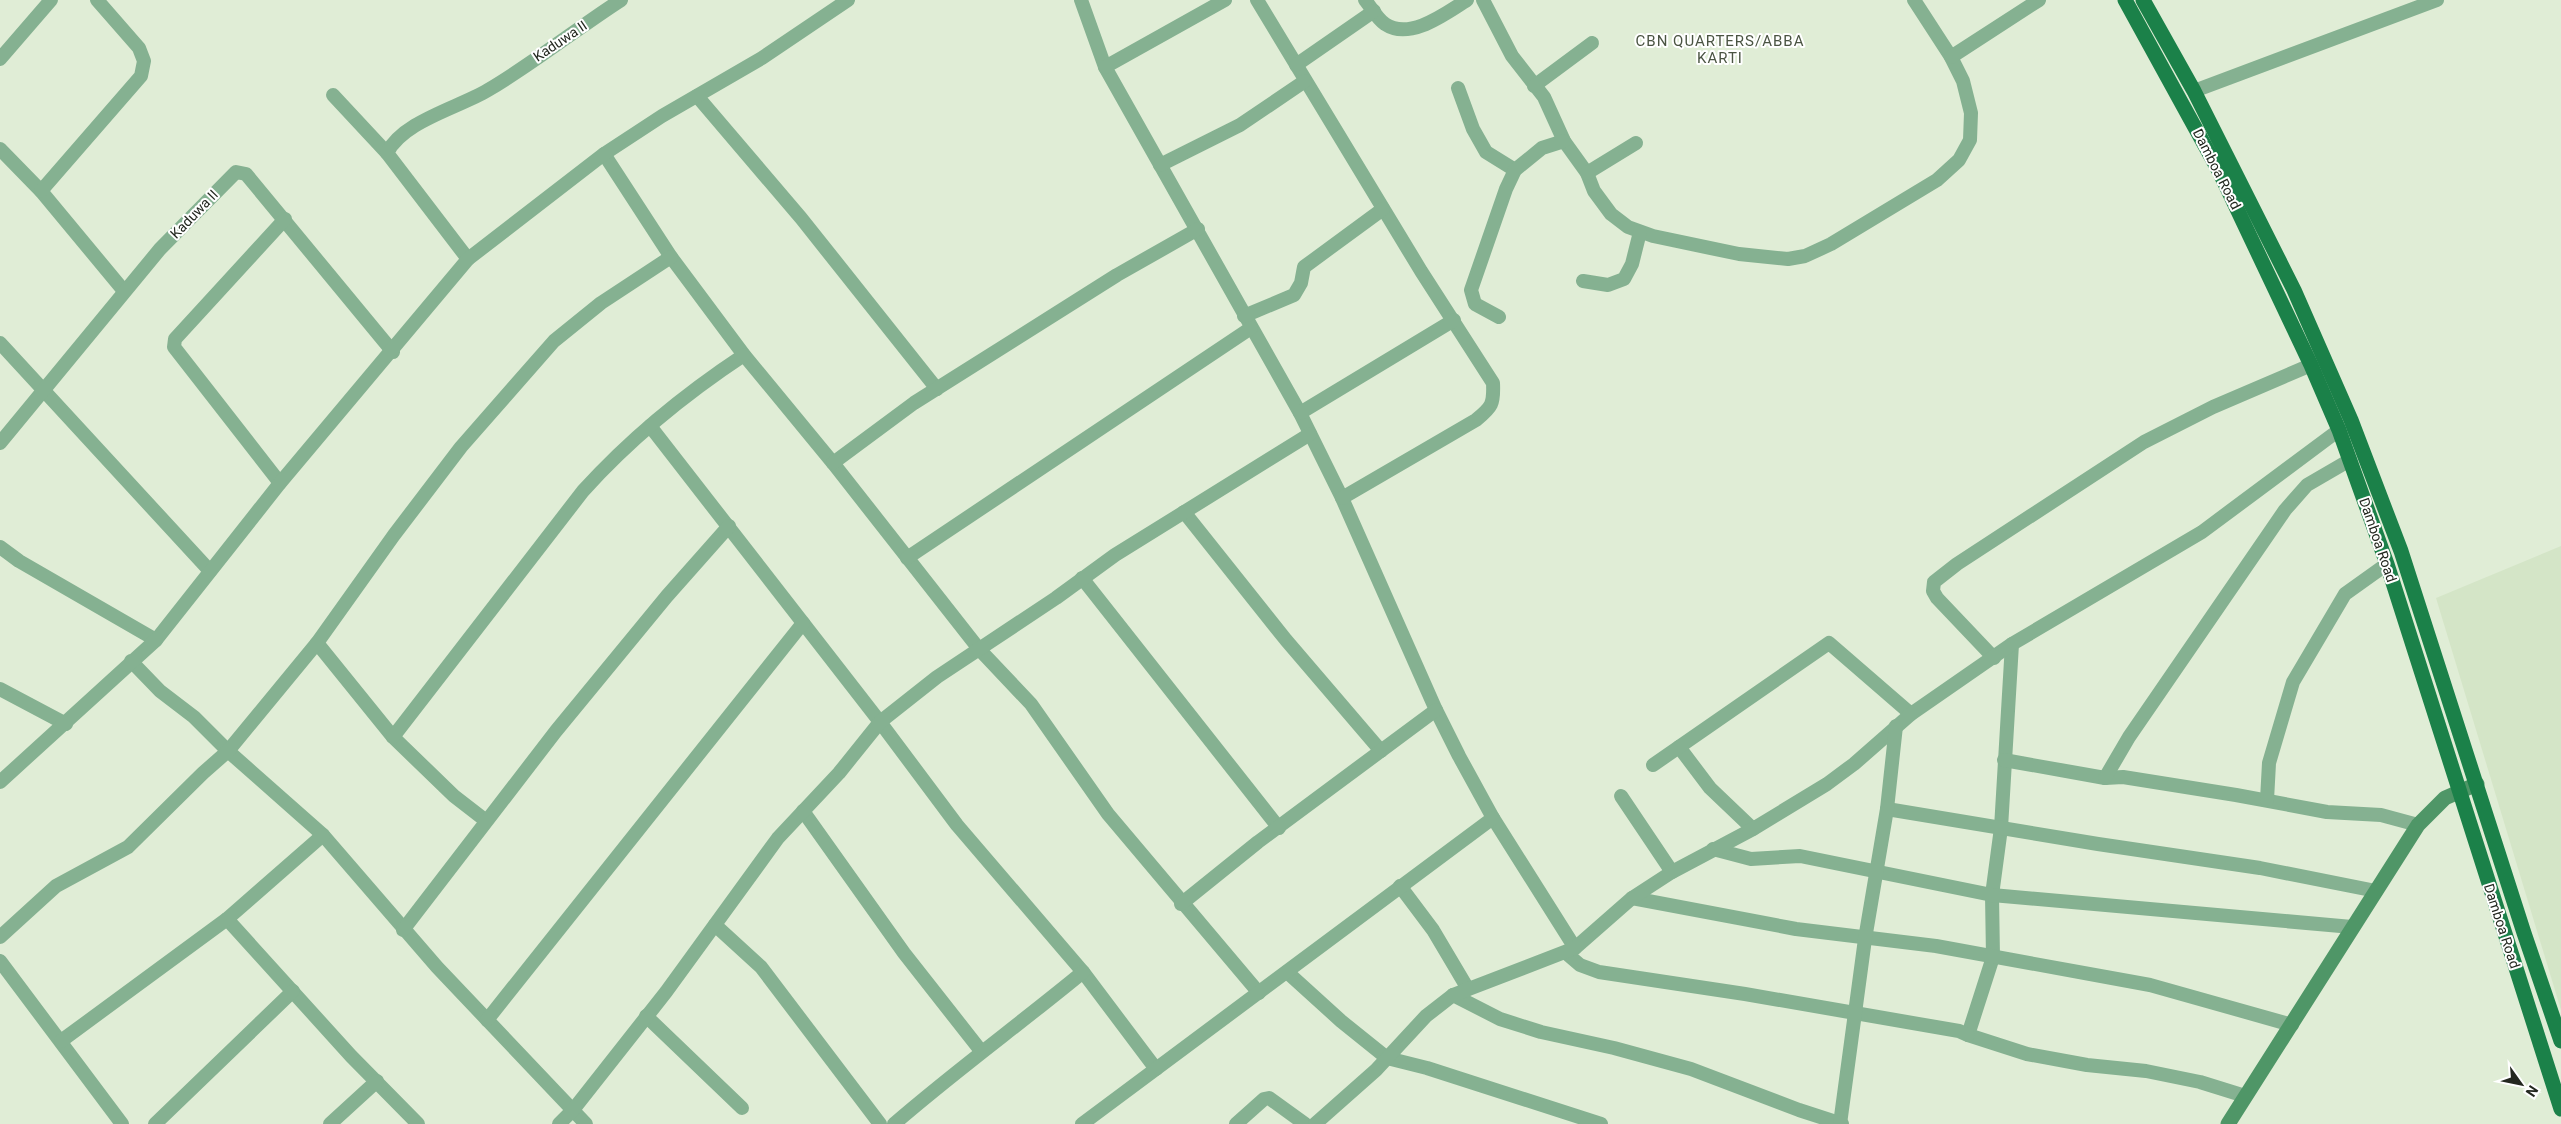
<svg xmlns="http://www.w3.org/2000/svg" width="2561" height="1124" font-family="Roboto,sans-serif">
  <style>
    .built { fill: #d4e5c7 }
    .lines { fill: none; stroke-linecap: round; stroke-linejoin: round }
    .street { stroke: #85b191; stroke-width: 14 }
    .secondary { stroke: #4f9667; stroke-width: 15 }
    .primary { stroke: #1b8149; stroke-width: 15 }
    .labels { text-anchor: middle; stroke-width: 4; stroke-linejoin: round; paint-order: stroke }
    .street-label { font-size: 14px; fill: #23271f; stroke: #fff }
    .neighbourhood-label { font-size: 15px; letter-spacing: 1px; fill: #4a5442; stroke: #fff }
  </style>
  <rect width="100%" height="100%" fill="#e0edd6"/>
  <polygon class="built" points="2561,546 2561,1010 2436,598"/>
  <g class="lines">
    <g class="street">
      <polyline points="1081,0 1105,67 1300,413 1342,498 1436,710 1459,756 1493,818 1575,948"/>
      <path d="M1257 0 1421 271 1493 383C1494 404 1492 407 1476 420L1342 498"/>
      <path d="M1365 0C1371 7 1377 19 1385 24 1410 41 1446 13 1467 0"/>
      <polyline points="1483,0 1512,56 1544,97 1564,141 1587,173 1594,191 1611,214 1628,227 1653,236 1739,254 1788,259 1805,256 1831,244 1937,180 1959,160 1970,140 1971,113 1963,81 1951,57 1914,0"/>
      <polyline points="1951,57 2039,0"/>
      <polyline points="0,59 51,0"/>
      <polyline points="1296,65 1374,11"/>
      <polyline points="1105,67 1225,0"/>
      <polyline points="1534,86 1592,43"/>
      <polyline points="1458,88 1473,129 1486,152 1515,170"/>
      <polyline points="2194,91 2437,0"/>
      <polyline points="333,95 387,153"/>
      <polyline points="697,96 801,218 937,389"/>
      <polyline points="0,149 41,191 124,291"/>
      <polyline points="604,154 671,257 744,355 833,463 979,649 1031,704 1108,814 1259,993"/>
      <polyline points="1160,165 1240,125 1305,81"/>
      <polyline points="1587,173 1636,143"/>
      <polyline points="41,191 141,76 144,61 139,48 97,0"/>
      <path d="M468 259 387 153C403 121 458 108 488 90 534 63 576 29 621 0"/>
      <polyline points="1583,281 1608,285 1624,279 1632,264 1640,232"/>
      <polyline points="1244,316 1294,295 1301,283 1304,267 1383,209"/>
      <polyline points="1499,317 1475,304 1471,290 1506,189 1515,170 1542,148 1564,141"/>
      <polyline points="0,343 210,571"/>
      <polyline points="1300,413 1454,320"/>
      <polyline points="650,426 880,722 957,825 1083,972 1156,1069"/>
      <polyline points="0,443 160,249 236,172 246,174 393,352"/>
      <polyline points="833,463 914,403 1117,275 1198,229"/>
      <polyline points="280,483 174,347 175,339 285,219"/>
      <polyline points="1184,512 1286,640 1381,751"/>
      <polyline points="0,547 19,561 156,640"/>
      <polyline points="907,558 1251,328"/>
      <polyline points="1082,578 1279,828"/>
      <polyline points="317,643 393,737 454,796 485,820"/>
      <polyline points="2012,644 2001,828 1992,895 1993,957 1968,1035 2027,1054 2087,1065 2146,1071 2200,1082 2245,1096"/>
      <polyline points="1994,658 1937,598 1933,591 1934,582 1957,564 2144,442 2213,407 2311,365"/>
      <polyline points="131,661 160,691 194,717 228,751 323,835 437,967 586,1124"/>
      <polyline points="0,689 66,724"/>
      <path d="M393 737 583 491C630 439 685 394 744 355"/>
      <polyline points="1679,747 1710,788 1753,829"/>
      <polyline points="2004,760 2105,778 2123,777 2236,795 2327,812 2381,815 2418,825"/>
      <polyline points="1653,765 1829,643 1911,714"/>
      <polyline points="2105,778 2129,737 2285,510 2307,485 2350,460"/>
      <polyline points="0,782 156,640 280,483 468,259 604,154 662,116 762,58 848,0"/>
      <polyline points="1621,796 1672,872"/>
      <polyline points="2267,800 2269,763 2293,682 2345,594 2387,564"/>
      <polyline points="1887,809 2098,844 2260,868 2376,891"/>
      <polyline points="803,811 904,953 981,1051"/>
      <polyline points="1713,849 1751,859 1800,856 1992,895 2352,927"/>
      <polyline points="1400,886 1433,930 1468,989"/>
      <polyline points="1632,898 1796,929 1936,946 2150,985 2292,1025"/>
      <polyline points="1181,904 1258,842 1436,710"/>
      <polyline points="227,919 351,1056 418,1124"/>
      <polyline points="715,925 761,967 880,1124"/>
      <polyline points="403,930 556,731 667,596 729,526"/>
      <polyline points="0,937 56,886 128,847 203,773 228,751 317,643 394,535 461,447 554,341 601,303 671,257"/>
      <polyline points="1566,953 1580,965 1599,972 1745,994 1959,1031 1968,1035"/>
      <polyline points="0,961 122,1124"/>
      <polyline points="1287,972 1341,1021 1387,1058 1427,1068 1601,1124"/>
      <polyline points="1453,995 1500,1019 1541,1032 1614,1048 1691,1069 1799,1110 1842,1124"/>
      <polyline points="646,1016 742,1108"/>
      <polyline points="487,1020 803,623"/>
      <polyline points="61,1041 227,919 323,835"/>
      <polyline points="155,1124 293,991"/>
      <polyline points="330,1124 377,1081"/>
      <polyline points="559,1124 573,1110 666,992 778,838 839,773 880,722 937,677 1056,598 1115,555 1310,434"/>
      <path d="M894 1124C955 1071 1020 1024 1083 972"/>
      <polyline points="1082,1124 1493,818"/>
      <polyline points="1236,1124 1264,1099 1269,1098 1305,1124"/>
      <polyline points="1315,1124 1376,1070 1426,1016 1453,995 1575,948 1632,898 1672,872 1753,829 1827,784 1854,764 1911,714 2012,644 2202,532 2339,430"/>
      <polyline points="1840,1124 1865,939 1887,809 1896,726"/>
    </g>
    <polyline class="secondary" points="2228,1124 2418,825 2445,798 2477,784"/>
    <g class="primary">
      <polyline points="2125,0 2220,173 2311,365 2339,430 2387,564 2561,1109"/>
      <polyline points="2143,0 2194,91 2294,290 2351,420 2401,551 2524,933 2561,1041"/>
    </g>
  </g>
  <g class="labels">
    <g class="street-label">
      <text transform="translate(560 41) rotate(-34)" y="5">Kaduwa II</text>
      <text transform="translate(2217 169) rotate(63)" y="5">Damboa Road</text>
      <text transform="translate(194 214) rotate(-46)" y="5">Kaduwa II</text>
      <text transform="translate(2378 540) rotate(71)" y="5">Damboa Road</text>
      <text transform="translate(2502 926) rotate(72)" y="5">Damboa Road</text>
    </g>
    <g class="neighbourhood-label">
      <text x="1720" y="46">CBN QUARTERS/ABBA<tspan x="1720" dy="17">KARTI</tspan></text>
    </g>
  </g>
  <g transform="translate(2521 1084) rotate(123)" stroke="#ffffff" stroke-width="4" paint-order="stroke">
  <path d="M0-4L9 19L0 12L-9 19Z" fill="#23271f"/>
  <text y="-8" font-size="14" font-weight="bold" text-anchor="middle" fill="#23271f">N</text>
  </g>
</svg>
